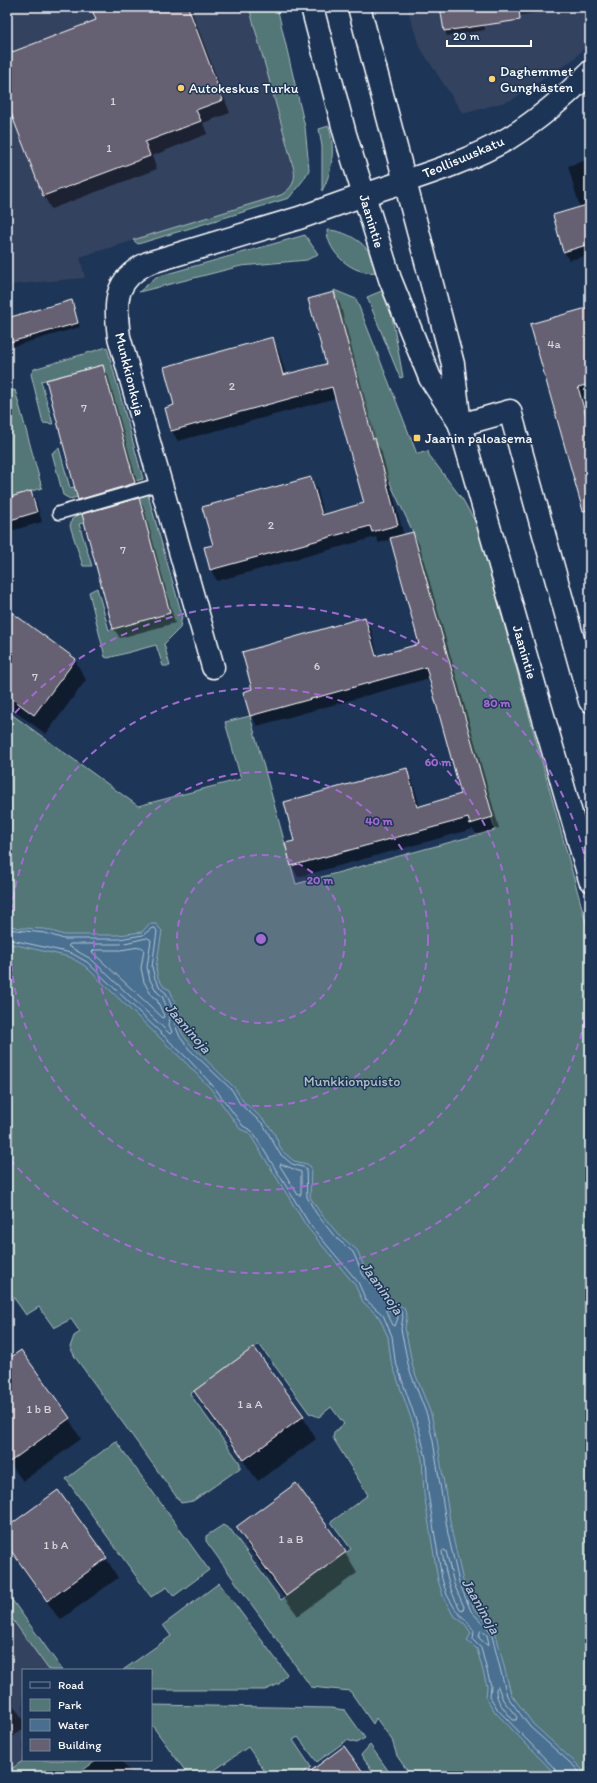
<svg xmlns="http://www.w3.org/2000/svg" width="597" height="1783" font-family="Itim,sans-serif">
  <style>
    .built { fill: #33425f }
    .green { fill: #537677; stroke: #a9babb }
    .water { fill: #486f90; stroke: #91a9bc }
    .shadow { fill: #0007 }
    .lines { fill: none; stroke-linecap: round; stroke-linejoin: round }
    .shore { stroke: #b6c5d3; stroke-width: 1 }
    .building { fill: #656172; stroke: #fff }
    .lane-casing { stroke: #fff; stroke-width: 15 }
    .street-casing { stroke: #fff; stroke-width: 25 }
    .secondary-casing { stroke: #fff; stroke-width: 25 }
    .lane { stroke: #1d3557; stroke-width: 12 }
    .street { stroke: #1d3557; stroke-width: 22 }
    .secondary { stroke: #1d3557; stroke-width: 22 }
    .ring { fill: none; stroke: #a36bd2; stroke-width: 2; stroke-dasharray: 7 5 }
    .poi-dot { fill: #ffd166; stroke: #1d3557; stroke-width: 1.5 }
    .labels { text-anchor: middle; stroke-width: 3; stroke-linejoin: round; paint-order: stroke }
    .number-label { font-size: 12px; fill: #d8d8dc }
    .poi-label { font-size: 14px; fill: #fff; stroke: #1d3557; text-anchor: start }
    .street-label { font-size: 14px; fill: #fff; stroke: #1d3557 }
    .park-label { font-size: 14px; fill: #b2c1c2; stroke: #1d3557 }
    .water-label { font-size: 15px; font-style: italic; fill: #b6c5d3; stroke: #1d3557 }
    .centre { fill: #a36bd2; stroke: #1d3557; stroke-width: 2 }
    .ring-label { font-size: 12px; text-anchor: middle; font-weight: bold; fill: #a36bd2; stroke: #1d3557; stroke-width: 3; stroke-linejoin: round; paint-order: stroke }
  </style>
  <rect width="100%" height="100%" fill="#1d3557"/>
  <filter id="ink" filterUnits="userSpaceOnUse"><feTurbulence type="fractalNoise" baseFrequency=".025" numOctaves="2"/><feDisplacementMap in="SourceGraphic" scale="8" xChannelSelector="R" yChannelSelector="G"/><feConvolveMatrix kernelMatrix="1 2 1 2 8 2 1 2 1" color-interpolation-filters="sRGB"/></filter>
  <g filter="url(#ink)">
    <g class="built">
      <polygon points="7,7 249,7 294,170 295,177 293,185 288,191 281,195 80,257 85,278 7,285"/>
      <polygon points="407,7 590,7 590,42 575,58 512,100 463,114 419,46"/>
      <polygon points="7,1595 62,1670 23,1670 23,1760 60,1760 7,1776"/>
    </g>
    <g class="green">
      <path d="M249 7H277L305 127 308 158 309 170 304 179 289 198 138 244 133 240 281 195C291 189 296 182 294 170Z"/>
      <path d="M329 126C335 149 333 170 322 191V147L319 129Z"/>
      <path d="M327 230C342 230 363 240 370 254 373 259 374 266 376 272 354 276 327 253 327 230Z"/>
      <polygon points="305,235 318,254 307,260 241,266 139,292 156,277"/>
      <polygon points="334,290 356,299 417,454 428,451 429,455 463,500 477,525 590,937 590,1776 411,1776 397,1756 392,1740 376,1718 373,1724 350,1691 311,1687 206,1541 206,1536 223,1525 231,1530 281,1600 351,1549 331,1522 368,1495 333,1438 334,1432 344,1424 331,1407 319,1417 309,1413 259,1344 190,1394 240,1463 240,1468 193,1501 181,1503 75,1357 70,1347 74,1336 80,1332 71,1319 54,1328 39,1307 26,1315 7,1288 7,711 138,806 241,779 225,722 250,716 296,884 495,830 413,532 382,466"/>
      <polygon points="384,290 390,306 403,377 400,378 367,297"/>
      <polygon points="107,347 143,479 70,499 63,495 52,453 59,448 70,488 132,471 103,365 41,381 53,424 43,423 31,374 34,369"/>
      <polygon points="15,390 42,488 7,498 7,462 9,446 7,436 7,392"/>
      <polygon points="148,495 182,615 180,628 164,644 170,666 163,666 156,645 108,658 105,657 89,592 97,588 109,630 170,613 142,507 79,524 92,566 83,566 70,526 72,519 80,513"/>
      <polygon points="116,1441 209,1570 174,1596 167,1587 151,1597 66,1479"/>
      <polygon points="219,1583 287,1674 279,1684 265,1690 151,1690 151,1670 123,1670 171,1636 163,1625"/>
      <polygon points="7,1593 61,1668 62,1670 49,1670 7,1612"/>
      <polygon points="151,1705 331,1708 345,1710 365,1738 356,1743 347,1740 317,1762 298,1737 293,1740 311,1767 299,1776 268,1776 248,1747 206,1776 189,1776 151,1724"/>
      <polygon points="370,1745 392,1776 376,1776 361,1755"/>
      <polygon points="24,1760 97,1760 75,1776 7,1776 7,1772"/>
    </g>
    <polygon class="water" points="149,924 156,924 162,931 156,968 158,978 164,987 170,990 180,1014 178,1024 183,1035 192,1046 235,1088 243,1101 266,1122 274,1133 282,1151 294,1161 307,1164 311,1167 310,1197 319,1211 338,1234 357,1250 367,1273 386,1296 404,1308 407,1317 405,1328 413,1368 431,1414 437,1440 452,1533 463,1581 474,1609 495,1630 511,1694 533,1724 579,1766 587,1776 557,1776 495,1712 486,1698 487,1686 477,1649 467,1641 471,1633 465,1624 453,1615 443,1596 438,1580 424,1494 422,1459 415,1430 391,1361 388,1337 379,1317 363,1302 355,1285 307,1227 249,1133 240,1129 211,1089 186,1063 85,966 70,957 7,943 7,925 20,928 45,929 64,935 119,935 142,932"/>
    <g class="shadow">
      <polygon points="92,7 190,7 230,113 203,123 207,134 152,156 157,169 51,209 44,196 7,100 7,55 97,21"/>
      <polygon points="441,7 482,7 485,30 447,36 445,31"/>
      <polygon points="507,7 579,7 515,16"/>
      <polygon points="590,159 590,255 569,260 564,251 580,208 568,166"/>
      <polygon points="334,293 340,304 377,444 381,450 404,536 413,533 419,544 499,828 477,835 473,829 298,877 292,866 286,844 295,841 406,769 412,780 420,807 463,795 430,678 257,726 251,715 254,690 365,619 371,629 378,656 421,645 391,539 379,543 376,537 217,581 211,570 205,548 214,546 311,478 317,488 324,515 365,504 336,398 178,441 172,431 166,408 175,406 272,338 278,349 286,375 327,365"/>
      <polygon points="71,302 80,327 7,348 7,319"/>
      <polygon points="590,308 590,394 583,396 590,424 590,529 531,325"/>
      <polygon points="103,366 108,375 140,493 85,508 79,499"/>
      <polygon points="31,492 36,501 42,522 7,532 7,499"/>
      <polygon points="139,499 144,508 175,623 120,638 114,629"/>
      <polygon points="7,610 75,660 86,680 46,734 7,706"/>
      <polygon points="254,1349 303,1417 316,1439 258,1481 208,1413 195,1391"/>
      <polygon points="20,1352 69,1419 81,1439 23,1481 7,1460 7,1362"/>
      <polygon points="295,1485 345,1553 357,1573 298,1616 248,1547 237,1527"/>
      <polygon points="7,1528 106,1558 118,1578 60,1620 7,1546"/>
      <polygon points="7,1697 23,1719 23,1729 7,1741"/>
      <polygon points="98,1760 121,1760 133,1776 76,1776"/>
    </g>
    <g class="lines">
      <g class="shore">
        <polyline points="7,929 45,933 64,939 119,939 143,935 152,928 155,928 157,931 152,967 155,979 161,989 166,993 175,1014 175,1025 180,1037 189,1049 232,1090 240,1104 263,1124 280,1154 292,1164 306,1168 307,1197 316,1213 335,1237 353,1252 363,1275 383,1298 401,1311 403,1317 401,1329 409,1369 427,1415 433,1441 448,1534 459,1582 471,1611 491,1632 507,1696 530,1727 576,1768 582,1776"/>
        <polygon points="148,938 151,940 147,967 150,980 157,992 162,996 170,1015 169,1025 172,1032 170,1034 91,959 68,946 70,944 120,944"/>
        <polyline points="7,939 71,953 87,962 189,1060 214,1087 243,1126 252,1131 310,1225 358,1282 366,1300 383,1315 392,1336 395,1360 419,1429 426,1458 428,1493 442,1579 447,1595 457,1612 467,1621 474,1631 473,1640 481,1648 491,1686 490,1697 498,1710 558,1772 559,1776"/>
        <polygon points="141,947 144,949 141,968 144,982 152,996 157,1000 164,1016 163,1018 92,952 94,950 120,950"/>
        <polygon points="281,1164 301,1172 301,1195 298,1195 280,1166"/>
        <polygon points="387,1309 397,1314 398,1318 395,1326 393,1325 386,1311"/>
        <path d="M444 1550 446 1551 454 1584 464 1607 463 1610 460 1609C449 1589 446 1574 442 1552Z"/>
        <polygon points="481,1630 487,1635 489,1644 488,1646 479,1638"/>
        <path d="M498 1687 503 1700 517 1717 516 1720H513C506 1711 495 1701 496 1689Z"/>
      </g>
    </g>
    <g class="building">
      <polygon points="91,7 188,7 223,100 196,110 201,121 145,142 150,156 43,196 7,103 7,54 96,20"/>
      <polygon points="440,7 519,7 520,20 444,31"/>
      <polygon points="590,204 590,244 563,252 553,215"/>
      <polygon points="334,292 373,439 375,438 398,525 372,532 370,526 210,570 204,547 213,545 202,507 311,477 322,515 364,503 332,387 171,431 165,408 174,405 164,367 273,337 283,375 326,364 308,299"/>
      <polygon points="72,300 78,323 7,343 7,318"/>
      <polygon points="590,307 590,384 578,387 590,431 590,510 583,511 530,324"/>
      <polygon points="103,365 135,483 78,500 46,380"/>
      <polygon points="31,491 37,512 7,521 7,498"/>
      <polygon points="139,498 170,613 113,629 82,514"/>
      <polygon points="413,532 493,817 470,824 468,818 291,866 285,843 294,841 284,802 407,768 417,807 461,794 426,667 250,716 243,692 252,689 242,652 365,617 376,656 419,644 390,538"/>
      <polygon points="7,609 76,659 34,715 7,695"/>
      <polygon points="254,1347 304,1416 244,1460 194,1391"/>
      <polygon points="21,1350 70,1418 7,1464 7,1360"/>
      <polygon points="296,1483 346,1552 286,1596 236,1527"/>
      <polygon points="58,1490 107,1558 47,1601 7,1545 7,1527"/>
      <polygon points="344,1746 366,1776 304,1776"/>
    </g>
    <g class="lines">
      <defs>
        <polyline id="lane" points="59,513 160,484"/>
        <g id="street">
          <polyline points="460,425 510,411 590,701"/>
          <path d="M213 667 119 337C115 303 113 280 148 263L299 218 364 195"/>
        </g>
        <g id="secondary">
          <polyline points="312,7 345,134 390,279 430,378 458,421"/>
          <polyline points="359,7 453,364 460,425 590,880"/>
          <path d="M364 195C413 178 465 164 509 138 538 120 566 96 590 72"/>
        </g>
      </defs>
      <use href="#lane" class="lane-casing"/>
      <use href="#street" class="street-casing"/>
      <use href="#secondary" class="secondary-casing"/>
      <use href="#lane" class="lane"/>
      <use href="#street" class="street"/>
      <use href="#secondary" class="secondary"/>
    </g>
  </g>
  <circle cx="261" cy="939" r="84" fill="#a36bd2" fill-opacity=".12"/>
  <g class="ring">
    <circle cx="261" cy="939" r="84"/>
    <circle cx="261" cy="939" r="167"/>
    <circle cx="261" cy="939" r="251"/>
    <path d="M590 997A334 334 0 0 1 7 1156M7 722A334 334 0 0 1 590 881"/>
  </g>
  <g class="poi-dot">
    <circle cx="492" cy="79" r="4"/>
    <circle cx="181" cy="88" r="4"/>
    <rect x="413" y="434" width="8" height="8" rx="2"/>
  </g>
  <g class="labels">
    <g class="number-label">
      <text x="113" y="105">1</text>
      <text x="109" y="152">1</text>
      <text x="554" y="348">4a</text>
      <text x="232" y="390">2</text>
      <text x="84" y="412">7</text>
      <text x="271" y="529">2</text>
      <text x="123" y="554">7</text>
      <text x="317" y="670">6</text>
      <text x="35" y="681">7</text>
      <text x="250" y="1408">1 a A</text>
      <text x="39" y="1413">1 b B</text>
      <text x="291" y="1543">1 a B</text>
      <text x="56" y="1549">1 b A</text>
    </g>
    <g class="poi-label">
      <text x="500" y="76">Daghemmet<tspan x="500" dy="16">Gunghästen</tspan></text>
      <text x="189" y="93">Autokeskus Turku</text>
      <text x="425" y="443">Jaanin paloasema</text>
    </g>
    <g class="street-label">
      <text transform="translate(463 157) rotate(-23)" y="5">Teollisuuskatu</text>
      <text transform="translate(372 221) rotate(73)" y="5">Jaanintie</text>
      <text transform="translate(130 374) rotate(76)" y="5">Munkkionkuja</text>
      <text transform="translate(525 652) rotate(74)" y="5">Jaanintie</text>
    </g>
    <g class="park-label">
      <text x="352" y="1086">Munkkionpuisto</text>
    </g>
    <g class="water-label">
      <text transform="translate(188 1028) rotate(49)" y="5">Jaaninoja</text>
      <text transform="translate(382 1288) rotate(54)" y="5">Jaaninoja</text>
      <text transform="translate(481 1606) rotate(60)" y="5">Jaaninoja</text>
    </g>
  </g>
  <circle cx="261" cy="939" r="6" class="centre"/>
  <g class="ring-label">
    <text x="497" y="707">80 m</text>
    <text x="438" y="766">60 m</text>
    <text x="379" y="825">40 m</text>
    <text x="320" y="884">20 m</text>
  </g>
  <rect width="597" height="1783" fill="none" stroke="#1d3557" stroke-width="24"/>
  <rect x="12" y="12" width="573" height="1759" fill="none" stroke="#fff" stroke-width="1.5" filter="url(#ink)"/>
  <rect x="22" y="1669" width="130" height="92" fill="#1d3557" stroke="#77869a"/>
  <rect x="30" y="1682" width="20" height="6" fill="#1d3557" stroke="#77869a"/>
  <text x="58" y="1689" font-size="12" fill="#ffffff">Road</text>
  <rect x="30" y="1699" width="20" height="12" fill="#537677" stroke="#77869a"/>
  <text x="58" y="1709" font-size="12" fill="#ffffff">Park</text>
  <rect x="30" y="1719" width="20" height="12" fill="#486f90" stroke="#77869a"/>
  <text x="58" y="1729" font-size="12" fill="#ffffff">Water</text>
  <rect x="30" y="1739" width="20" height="12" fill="#656172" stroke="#77869a"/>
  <text x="58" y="1749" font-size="12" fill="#ffffff">Building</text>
  <path d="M447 40v6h84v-6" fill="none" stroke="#ffffff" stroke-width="2"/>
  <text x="453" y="40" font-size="12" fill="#ffffff" stroke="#1d3557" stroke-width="3" paint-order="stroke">20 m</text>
</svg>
